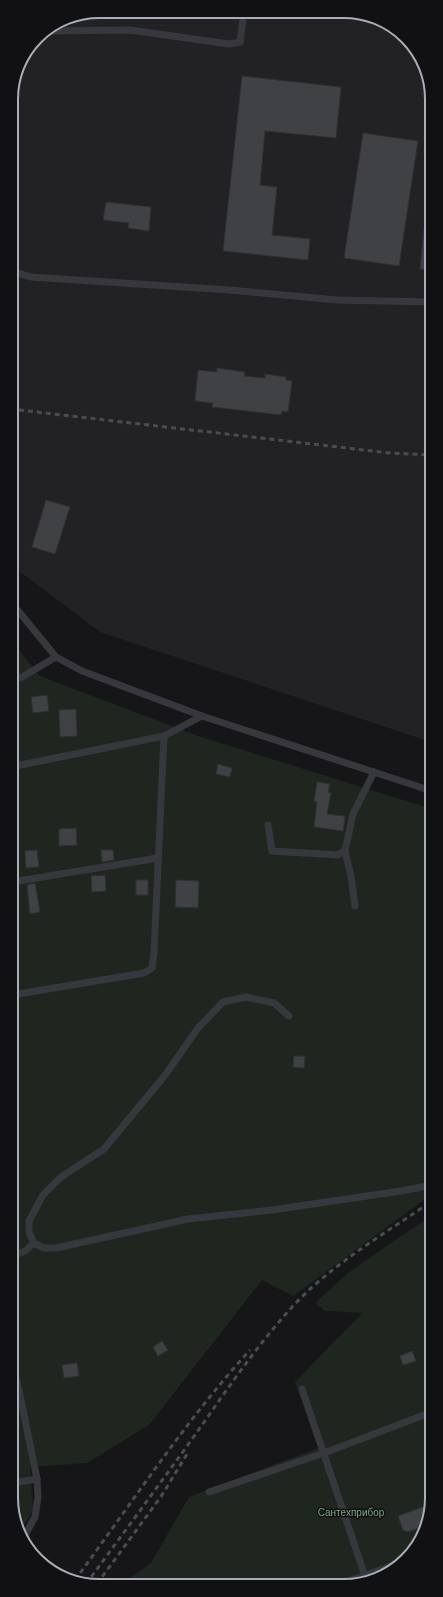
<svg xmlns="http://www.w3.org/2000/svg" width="443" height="1597" font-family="Barlow,sans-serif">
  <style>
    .built { fill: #222225 }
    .green { fill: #1e261f }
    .building { fill: #404145; stroke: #303034 }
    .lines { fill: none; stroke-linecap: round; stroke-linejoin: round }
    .service { stroke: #37383d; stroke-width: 7 }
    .rail { stroke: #4a4c52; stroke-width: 3; stroke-dasharray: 5 4; stroke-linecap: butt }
    .labels { text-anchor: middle; stroke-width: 3; stroke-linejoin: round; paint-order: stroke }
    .park-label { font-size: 10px; fill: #7fa381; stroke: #111113 }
    .rim { fill: none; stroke: #a8adb8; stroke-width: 2 }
  </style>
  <rect width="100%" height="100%" fill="#161618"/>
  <polygon class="built" points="99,11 361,13 406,37 431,88 431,742 100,632 11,565 11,94 18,65 37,37 66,18"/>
  <g class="green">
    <polygon points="11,640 40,676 198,736 432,809 432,1194 293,1296 262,1280 149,1425 87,1463 30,1467 33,1510 22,1529 12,1509"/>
    <polygon points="432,1217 432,1503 410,1556 383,1577 355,1585 122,1584 151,1563 189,1497 318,1448 295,1382 362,1313 325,1311 315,1303 348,1273 417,1225"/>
  </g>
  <g class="building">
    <polygon points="242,76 341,87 336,138 265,131 260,185 277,187 272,235 310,239 308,260 223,251"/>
    <polygon points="363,133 418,141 399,266 344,258"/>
    <polygon points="106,202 151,207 149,231 128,228 129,223 103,220"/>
    <polygon points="424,227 431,227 431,270 420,269"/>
    <polygon points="217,368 245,372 244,376 265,378 265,374 286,377 286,380 292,381 288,412 282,411 281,415 212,407 213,403 195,401 198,370 217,372"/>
    <polygon points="46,500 70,507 55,554 32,547"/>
    <polygon points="47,695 49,711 33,713 31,697"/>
    <polygon points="76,709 77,736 60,737 59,710"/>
    <polygon points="218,764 232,768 230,777 216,774"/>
    <polygon points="317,782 330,784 328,792 331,793 327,814 345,816 343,831 314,827 317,802 314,801"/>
    <polygon points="76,828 77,845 59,846 59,829"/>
    <polygon points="37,850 39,867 26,868 25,851"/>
    <polygon points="101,850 113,850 114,860 102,862"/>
    <polygon points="105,875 106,891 92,892 91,876"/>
    <rect x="136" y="880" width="12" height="15"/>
    <polygon points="176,880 199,881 198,908 175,907"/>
    <polygon points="35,883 40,912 30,914 27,885"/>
    <polygon points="294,1056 305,1056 304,1068 293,1067"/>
    <polygon points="162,1341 168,1350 158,1356 153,1347"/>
    <polygon points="412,1351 416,1361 403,1365 400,1356"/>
    <polygon points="77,1363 79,1376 64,1378 62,1365"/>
    <polygon points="431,1504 422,1527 407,1532 403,1530 398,1516"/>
  </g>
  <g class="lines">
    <g class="service">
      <polyline points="46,31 130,30 229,44 240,42 244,12"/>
      <polyline points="11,271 31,277 229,290 337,300 431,302"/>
      <polyline points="11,602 56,657 82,671 202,716 432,791"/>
      <polyline points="11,680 22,677 56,657"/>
      <polyline points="11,767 164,736"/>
      <polyline points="268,825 272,851 337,855 345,851 353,814 374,772"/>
      <polyline points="345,851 351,876 355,906"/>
      <polyline points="12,882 158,858"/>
      <polyline points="12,995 144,973 152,968 154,953 164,736 202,716"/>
      <polyline points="289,1016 274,1003 246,997 223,1002 198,1028 166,1074 104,1149 61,1177 43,1195 29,1221 29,1232 34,1243 44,1248 56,1248 188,1219 272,1210 401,1191 432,1185"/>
      <polyline points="12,1256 25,1251 34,1243"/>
      <polyline points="12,1360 19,1390 37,1479 38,1497 35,1517 25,1535"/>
      <polyline points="302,1389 367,1582"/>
      <polyline points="12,1483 37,1479"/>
      <polyline points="209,1492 324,1453 432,1412"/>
      <polyline points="338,1585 402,1562"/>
    </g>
    <g class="rail">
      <polyline points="19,410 390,453 431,455"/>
      <path d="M75 1580C131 1504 186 1420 250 1350"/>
      <path d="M86 1584C122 1535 159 1485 195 1435 226 1391 257 1345 294 1305 331 1265 387 1232 432 1201"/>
      <polyline points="97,1584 162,1495 187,1454"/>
    </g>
  </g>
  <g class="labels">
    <g class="park-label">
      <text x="351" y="1516">Сантехприбор</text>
    </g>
  </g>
  <path d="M0 0H443V1597H0ZM99 18H344A81 81 0 0 1 425 99V1498A81 81 0 0 1 344 1579H99A81 81 0 0 1 18 1498V99A81 81 0 0 1 99 18Z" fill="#111113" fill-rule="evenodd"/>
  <path class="rim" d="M99 18H344A81 81 0 0 1 425 99V1498A81 81 0 0 1 344 1579H99A81 81 0 0 1 18 1498V99A81 81 0 0 1 99 18Z"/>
</svg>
